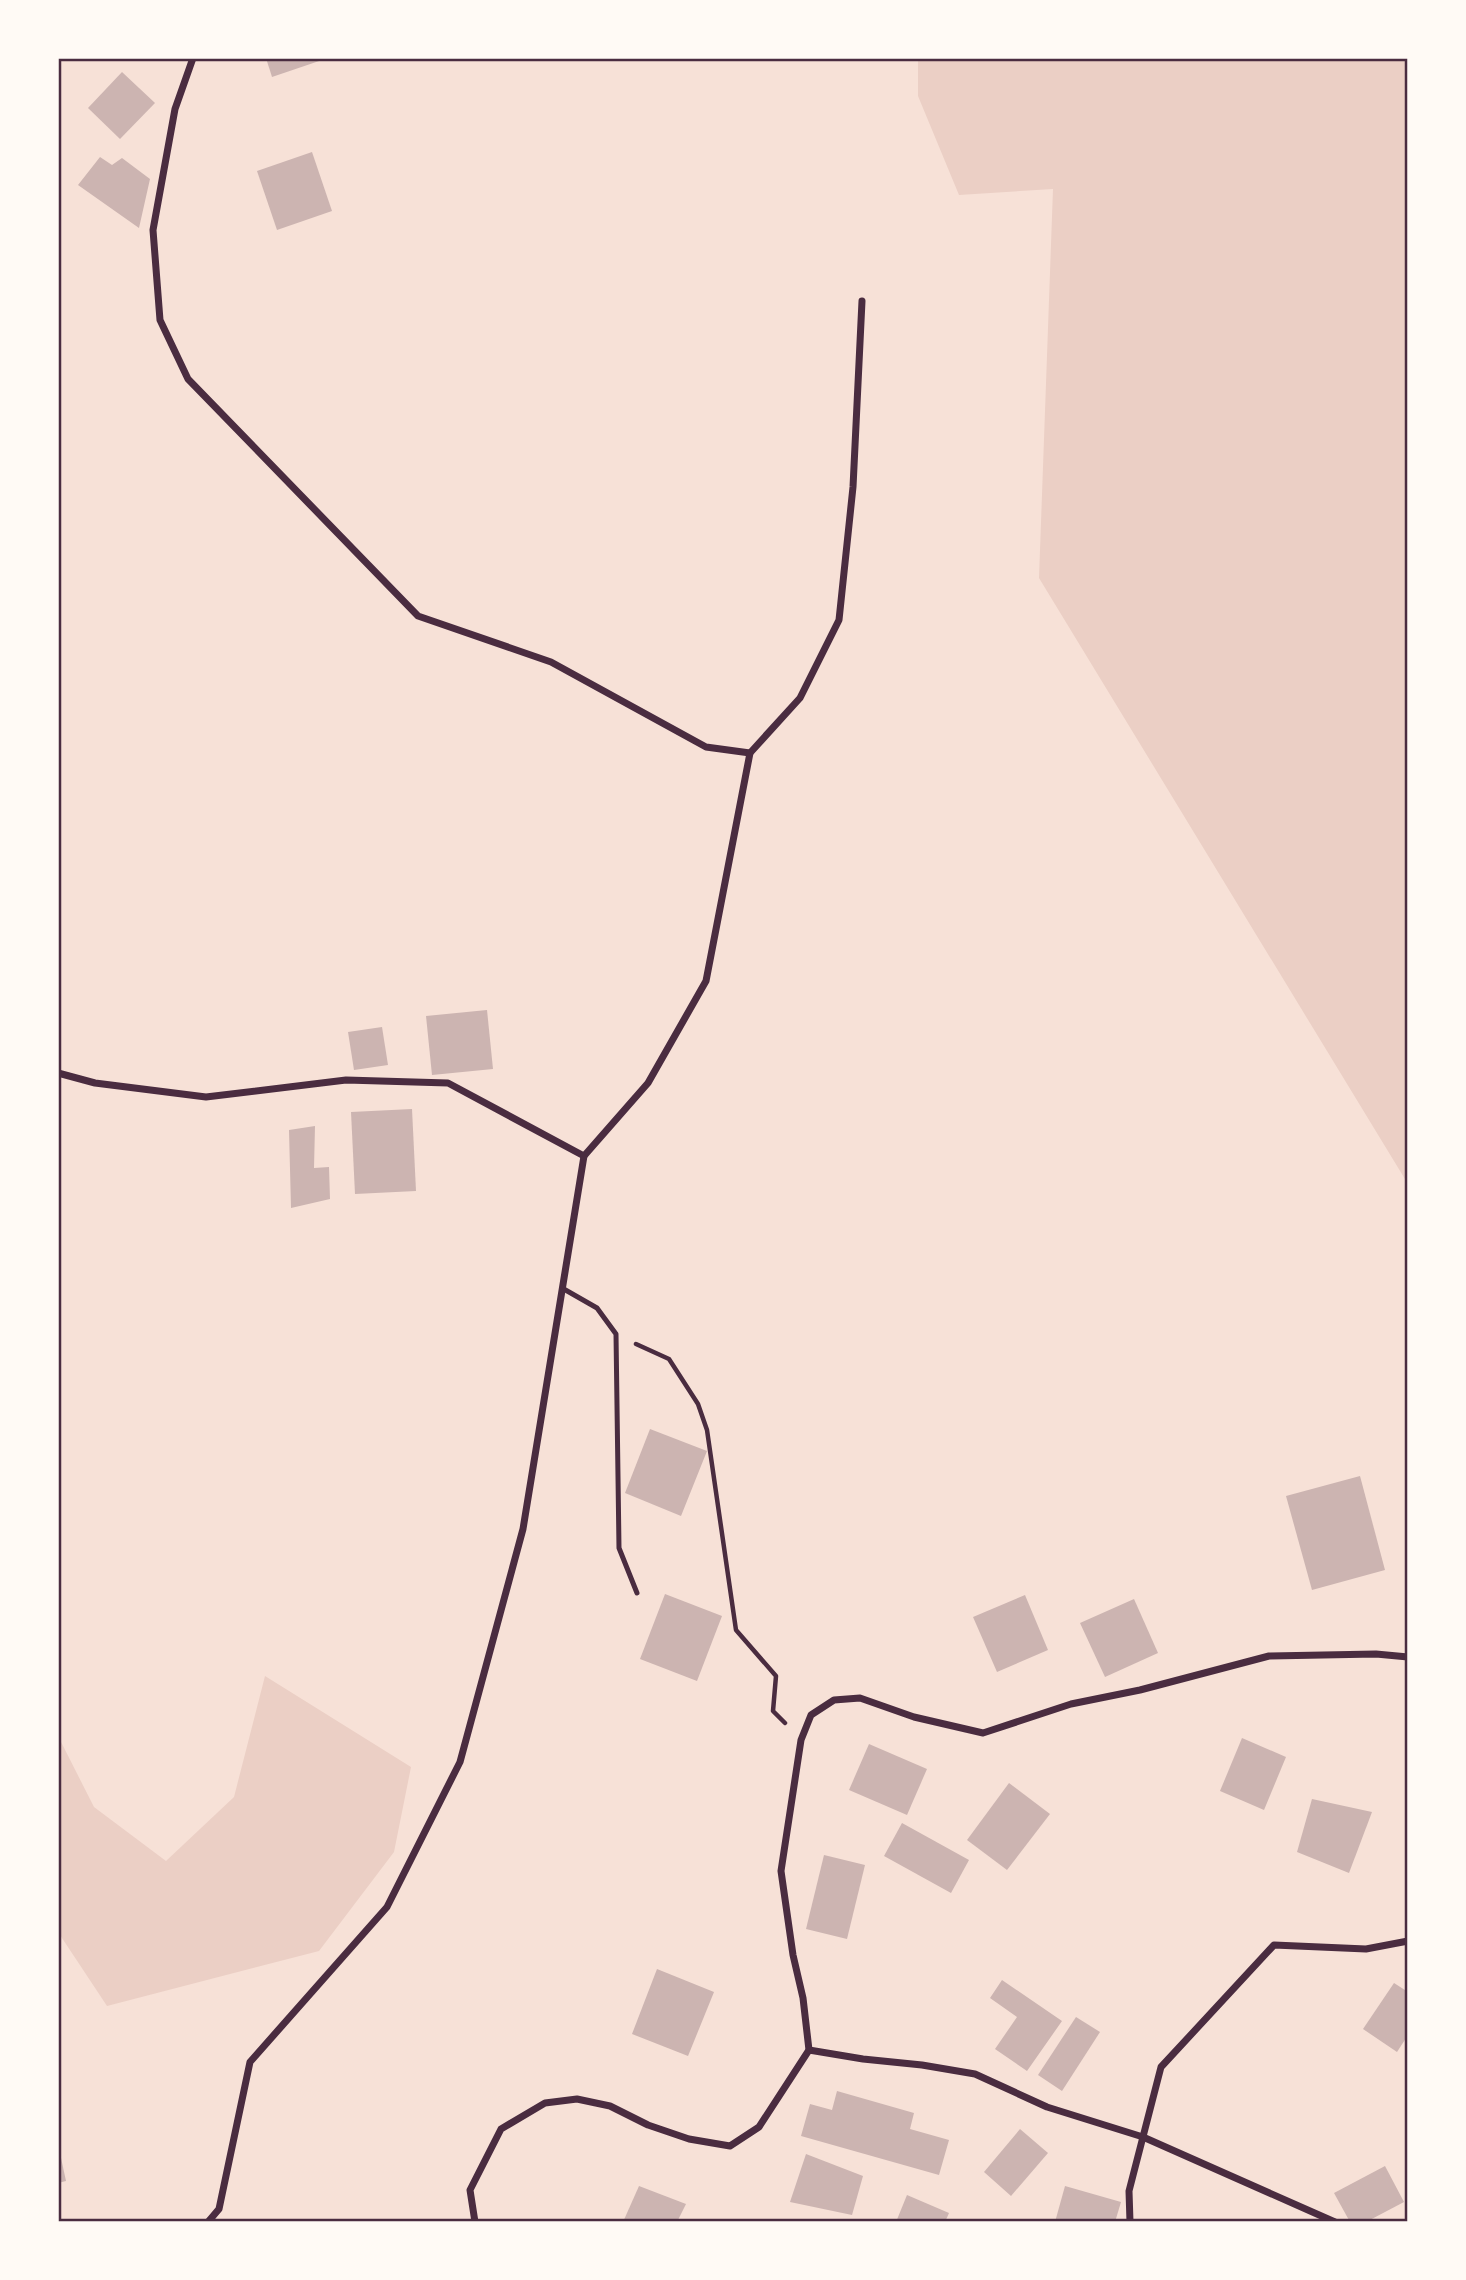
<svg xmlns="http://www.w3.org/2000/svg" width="1466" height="2280" font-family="Figtree,sans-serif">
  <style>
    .green { fill: #ebcfc5 }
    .building { fill: #ccb4b1 }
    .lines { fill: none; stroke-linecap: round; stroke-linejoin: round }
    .path { stroke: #4a2c40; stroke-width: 4.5 }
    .service { stroke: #4a2c40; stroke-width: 5 }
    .minor { stroke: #4a2c40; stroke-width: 7 }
    .neatline { fill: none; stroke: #4a2c40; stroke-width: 2.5 }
  </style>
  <rect width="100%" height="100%" fill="#f7e1d7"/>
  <g class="green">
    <polygon points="918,58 1408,58 1408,1184 1039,578 1053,189 959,195 918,96"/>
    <polygon points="265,1676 411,1767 394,1852 319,1951 107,2006 58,1932 58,1736 94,1807 166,1861 234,1797"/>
  </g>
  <g class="building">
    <polygon points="266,58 328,58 272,77"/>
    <polygon points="122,72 155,103 120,139 88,108"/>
    <polygon points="312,152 332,211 277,230 257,171"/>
    <polygon points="100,157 112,165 122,158 150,179 139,228 78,185"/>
    <polygon points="487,1010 493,1069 432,1075 426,1016"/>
    <polygon points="382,1027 388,1065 354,1070 348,1032"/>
    <polygon points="412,1109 416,1191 355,1194 351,1112"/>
    <polygon points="315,1126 314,1168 329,1167 330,1199 291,1208 289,1130"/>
    <polygon points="650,1429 707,1451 681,1516 625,1493"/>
    <polygon points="1360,1476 1385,1570 1312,1590 1286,1496"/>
    <polygon points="665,1594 722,1616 697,1681 640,1659"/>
    <polygon points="1025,1595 1048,1650 997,1672 973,1617"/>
    <polygon points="1134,1599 1158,1653 1105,1677 1080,1623"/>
    <polygon points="1242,1738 1286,1757 1264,1810 1220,1791"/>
    <polygon points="869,1744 927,1769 907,1815 849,1790"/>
    <polygon points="1009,1783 1050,1814 1007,1870 967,1840"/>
    <polygon points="1312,1799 1372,1812 1349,1873 1297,1852"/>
    <polygon points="902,1823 969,1860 951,1893 884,1856"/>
    <polygon points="824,1855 865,1865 847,1939 806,1929"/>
    <polygon points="657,1969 714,1992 688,2056 632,2034"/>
    <polygon points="1002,1980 1062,2021 1027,2071 995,2049 1017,2017 990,1998"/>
    <polygon points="1394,1983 1408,1992 1408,2035 1397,2052 1363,2029"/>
    <polygon points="1076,2017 1100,2032 1062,2091 1038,2075"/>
    <polygon points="837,2091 914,2113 910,2129 949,2140 939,2175 801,2136 810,2104 832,2110"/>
    <polygon points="1020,2129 1048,2153 1011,2196 984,2172"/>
    <polygon points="58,2144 66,2181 58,2183"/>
    <polygon points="806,2154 863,2176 852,2215 790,2202"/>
    <polygon points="1385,2166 1404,2202 1366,2222 1350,2222 1334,2193"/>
    <polygon points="639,2186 686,2204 677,2222 623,2222"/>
    <polygon points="1065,2186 1121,2202 1115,2222 1055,2222"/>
    <polygon points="907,2195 949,2213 945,2222 896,2222"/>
  </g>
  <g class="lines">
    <polyline class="path" points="636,1344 669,1359 698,1404 707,1430 736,1630 776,1676 773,1711 785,1723"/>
    <polyline class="service" points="562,1288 597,1308 616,1334 619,1548 637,1593"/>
    <g class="minor">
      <polyline points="193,58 175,109 153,230 160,320 188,379 418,616 551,662 706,747 750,753"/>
      <polyline points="58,1073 95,1083 206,1097 346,1080 448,1083 584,1156"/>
      <polyline points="809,2050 863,2059 922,2065 975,2074 1047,2107 1143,2137 1335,2222"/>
      <polyline points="208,2222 219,2209 250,2062 387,1907 460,1762 523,1529 584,1156 648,1083 706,981 750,753 800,698 839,620 853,487 862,301"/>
      <polyline points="475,2222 470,2190 501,2129 545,2103 577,2099 610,2106 648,2125 689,2139 730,2146 759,2127 809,2050 803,1998 793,1955 781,1871 801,1740 811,1715 834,1700 860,1698 914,1717 983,1733 1071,1704 1140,1690 1269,1656 1376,1654 1408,1657"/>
      <polyline points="1130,2222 1129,2191 1161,2067 1274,1945 1366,1949 1408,1941"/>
    </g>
  </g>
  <rect width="1466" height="2280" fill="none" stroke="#fffaf5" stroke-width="119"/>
  <rect x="60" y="60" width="1346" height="2160" class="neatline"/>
</svg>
